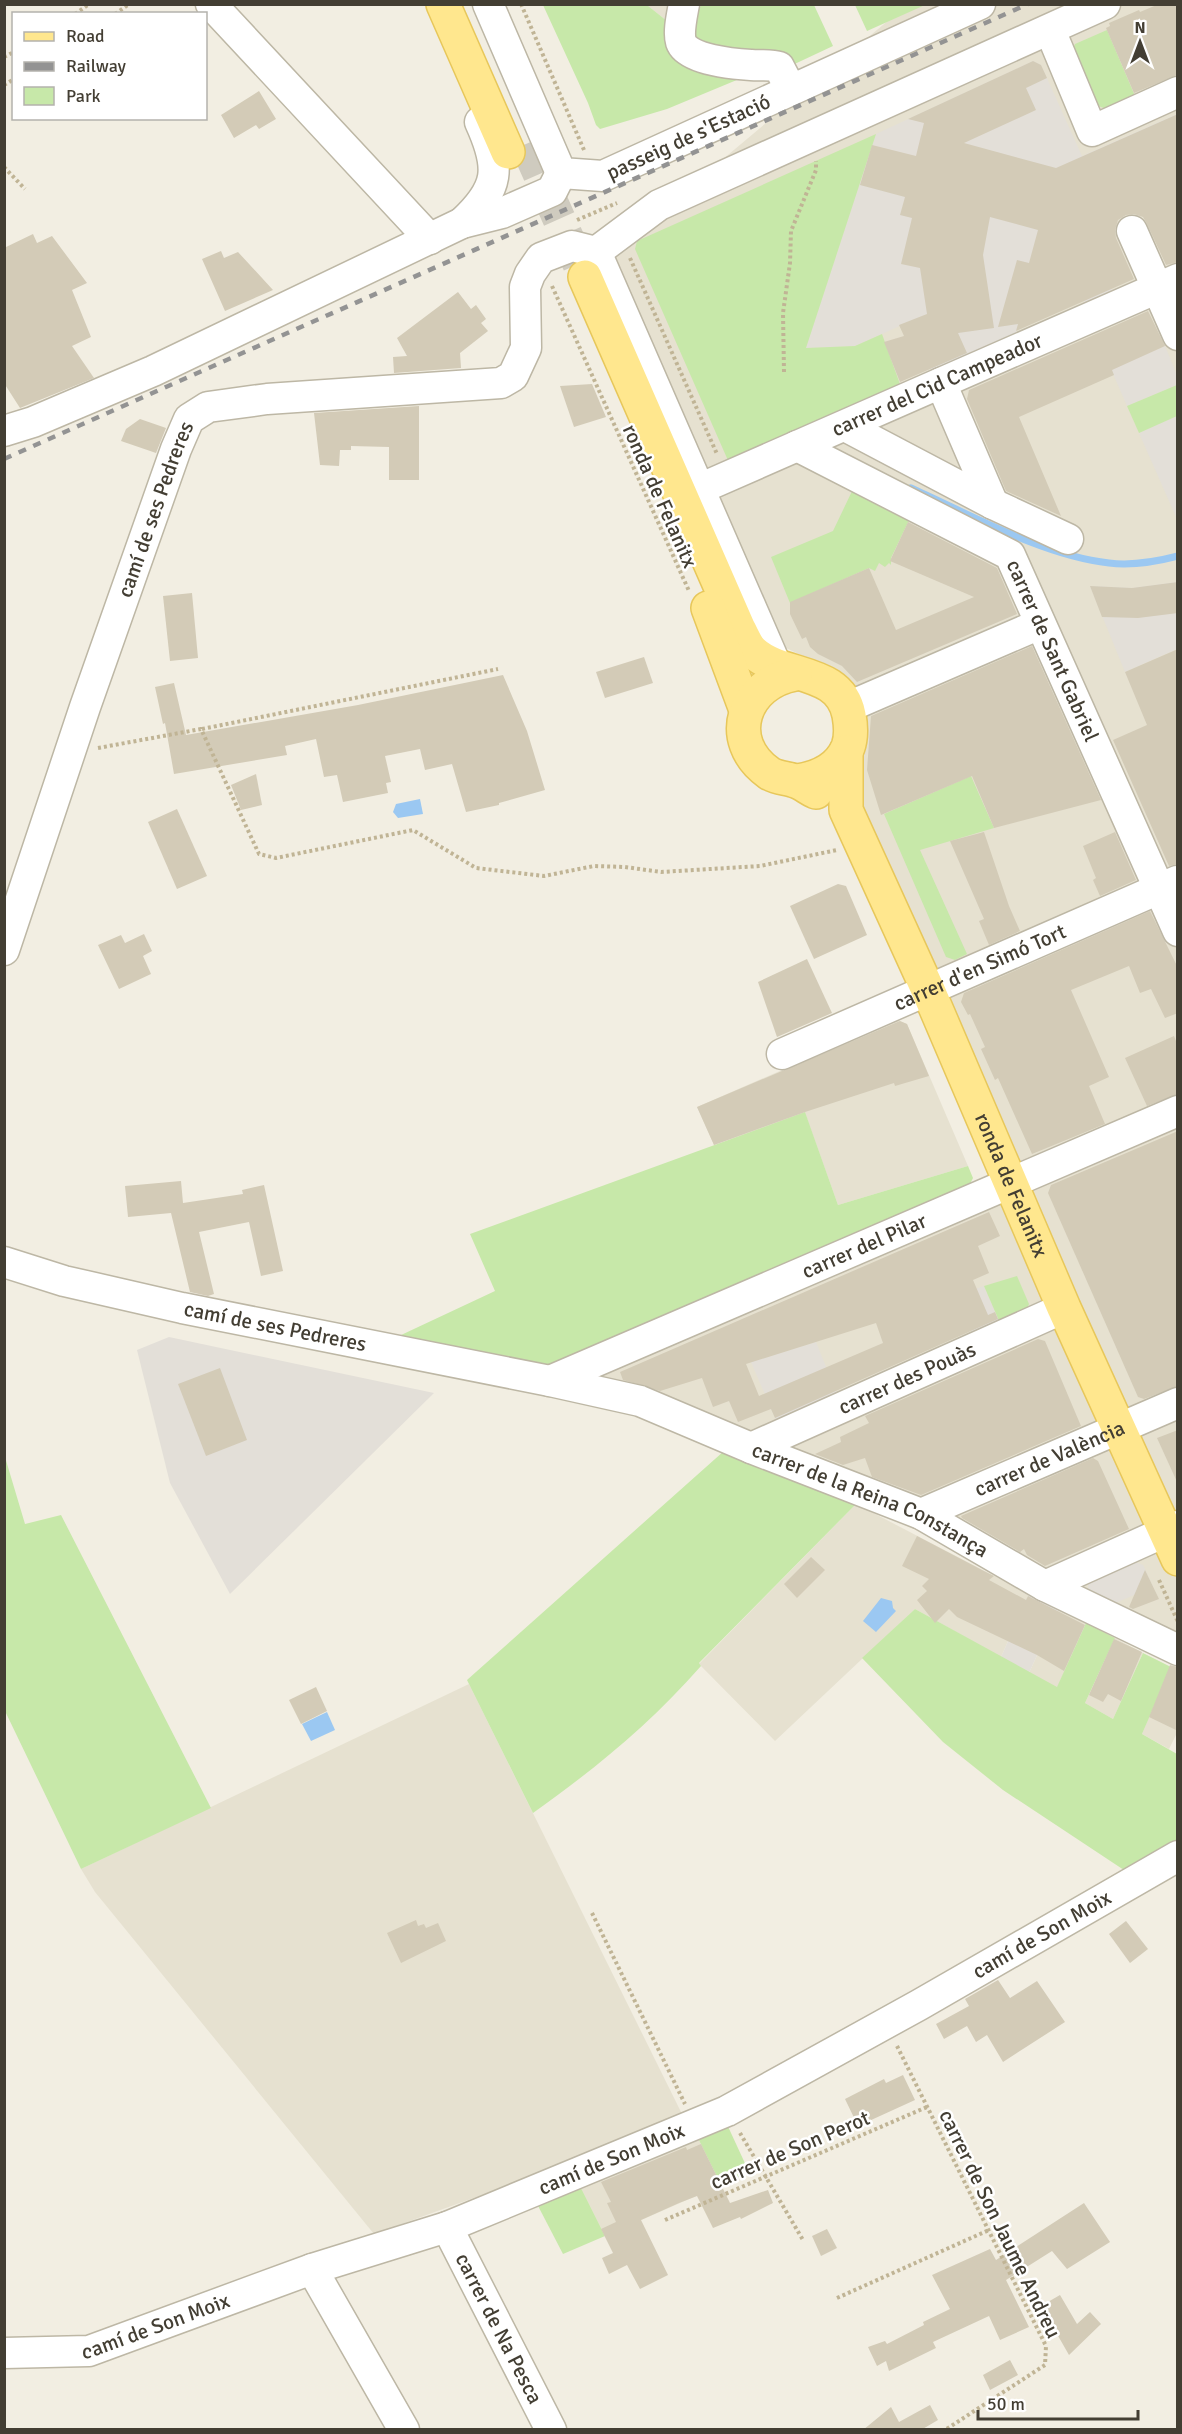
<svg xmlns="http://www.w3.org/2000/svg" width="1182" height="2434" font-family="Signika,sans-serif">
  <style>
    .residential { fill: #e6e1d0 }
    .industrial { fill: #e3dfd8 }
    .green { fill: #c7e8a9 }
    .water { fill: #9bc8f2 }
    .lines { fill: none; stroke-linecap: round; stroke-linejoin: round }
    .stream { stroke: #9bc8f2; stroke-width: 7 }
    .building { fill: #d3cbb7; fill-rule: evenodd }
    .major-tunnel { stroke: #cfcbbf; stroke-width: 33; stroke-dasharray: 33 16; stroke-linecap: butt }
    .minor-casing { stroke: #bdb7a5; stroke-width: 33 }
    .major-casing { stroke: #e7c75b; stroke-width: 36 }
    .path { stroke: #c0b495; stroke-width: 4; stroke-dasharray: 3 3; stroke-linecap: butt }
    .minor { stroke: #fff; stroke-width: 30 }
    .major { stroke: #ffe78e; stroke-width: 33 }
    .rail { stroke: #939393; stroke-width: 4.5; stroke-dasharray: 8 8; stroke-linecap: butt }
    .labels { text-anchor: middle; stroke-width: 5; stroke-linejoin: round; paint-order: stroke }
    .street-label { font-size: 21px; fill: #433e33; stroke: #fff }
  </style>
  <rect width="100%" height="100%" fill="#f2eee2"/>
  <g class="residential">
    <polygon points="647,5 701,5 687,37"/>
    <polygon points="901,5 1177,5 1177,1641 589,1380 1004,1197 841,826 839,679 803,656 784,647 605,258 902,9"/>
    <polygon points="897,1020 907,1024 968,1166 838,1205 805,1113 714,1145 697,1107"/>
    <polygon points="856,1504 1029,1594 1001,1657 915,1609 775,1741 699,1664"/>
    <polygon points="1058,1609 1086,1623 1057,1688 1029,1673"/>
    <polygon points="1115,1638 1143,1653 1113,1719 1085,1703"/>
    <polygon points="1177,1671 1178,1731 1169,1749 1142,1734 1149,1717"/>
    <polygon points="469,1684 682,2114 520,2181 374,2234 95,1892 81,1869"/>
    <polygon points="695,2132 721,2185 605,2236 579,2184"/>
  </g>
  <g class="industrial">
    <polygon points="1033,61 1041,65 1082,156 1177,114 1089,236 1113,292 1085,304 1069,266 1030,282 1016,334 931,371 911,321 855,346 806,348 876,134"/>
    <polygon points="1165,346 1177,375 1177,385 1127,406 1111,369"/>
    <polygon points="1177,416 1177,519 1139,433"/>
    <polygon points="1177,582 1177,649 1125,672 1090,586 1132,588"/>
    <polygon points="984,1286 1000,1323 973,1335 957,1295"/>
    <polygon points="169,1337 434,1393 230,1594 170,1483 137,1350"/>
    <polygon points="816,1342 837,1394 776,1420 751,1362"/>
    <polygon points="1135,1562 1143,1565 1153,1587 1113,1604 1088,1593 1088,1584"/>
    <polygon points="1029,1594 1058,1609 1029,1673 1001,1657"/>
  </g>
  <g class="green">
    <polygon points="543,5 647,5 687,37 701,5 814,5 833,46 769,76 744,77 667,109 600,129 596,125 588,103"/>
    <polygon points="855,5 925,5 867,31"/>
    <polygon points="1107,30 1135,96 1106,109 1096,105 1072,51 1075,44"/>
    <polygon points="876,134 806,348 855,346 882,334 901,387 730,465 635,249 637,241"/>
    <polygon points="1177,385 1177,416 1139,433 1127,406"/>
    <polygon points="854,487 912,514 891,558 891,565 889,563 885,567 879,563 875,571 869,568 790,603 771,557 833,531"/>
    <polygon points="971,776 994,828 920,850 967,954 955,960 946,957 884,814"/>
    <polygon points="805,1112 838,1205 968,1166 973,1178 969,1186 835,1242 531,1375 384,1343 495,1291 470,1234"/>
    <polygon points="1017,1276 1029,1304 1026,1312 1000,1323 984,1286"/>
    <path d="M724 1451 856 1504 699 1663 701 1666C649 1725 596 1768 533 1813L467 1680Z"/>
    <polygon points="5,1457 25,1524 61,1515 211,1808 81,1869 5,1711"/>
    <polygon points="915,1609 1057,1687 1086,1623 1115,1638 1085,1703 1113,1719 1143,1653 1171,1667 1142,1734 1177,1754 1177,1851 1133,1876 1003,1790 943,1742 862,1658"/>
    <polygon points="725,2120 749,2172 721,2185 695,2132"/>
    <polygon points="579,2184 605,2236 563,2254 536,2202"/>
  </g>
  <g class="water">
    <polygon points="420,799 423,814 398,818 393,812 396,804"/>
    <polygon points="881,1598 892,1601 893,1608 896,1611 876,1632 863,1621"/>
    <polygon points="327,1712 335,1730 311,1741 302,1724"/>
  </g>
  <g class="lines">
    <path class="stream" d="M911 488C971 515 1044 556 1109 563 1133 566 1155 562 1178 556"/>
  </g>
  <g class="building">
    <polygon points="1159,4 1178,4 1177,75 1134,93 1106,28 1110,26 1109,23 1139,10 1140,12"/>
    <polygon points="1033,61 1041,65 1047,78 1026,88 1036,110 964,143 1056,168 1178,114 1178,262 1166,265 1147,224 1143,217 1134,214 1126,215 1118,220 1115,230 1116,238 1134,279 1016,331 1018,324 998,327 1017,260 1029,263 1038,230 990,217 983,255 994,328 958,333 967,353 900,382 884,342 904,336 899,325 927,314 920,268 901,264 912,218 900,215 905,197 860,185 872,145 916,156 924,123 908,119"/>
    <polygon points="259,91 276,119 259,129 256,125 234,138 221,115"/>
    <polygon points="33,234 37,243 52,236 87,283 72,290 91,337 72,346 94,378 20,408 4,383 4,248"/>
    <polygon points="221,251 224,258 238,252 273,290 225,311 202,259"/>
    <polygon points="458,292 471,309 476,305 486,319 481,323 488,331 460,353 461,368 394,373 393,357 407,356 397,338"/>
    <polygon points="1148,311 1165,346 1112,370 1114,375 1019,417 1061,516 1006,491 967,399 969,390"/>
    <polygon points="592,384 606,417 574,427 560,386"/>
    <polygon points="419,406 419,480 389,480 389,447 351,446 351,450 340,450 339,466 320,465 314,413"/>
    <polygon points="140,419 166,428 156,453 121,441 126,429"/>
    <polygon points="908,522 997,568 1017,614 857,682 842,666 818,654 810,647 806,637 802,639 790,614 790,602 869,568 896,630 974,597 890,561"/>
    <polygon points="1178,582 1178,613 1138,618 1102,617 1090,586 1132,588"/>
    <polygon points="192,593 198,658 170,661 163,596"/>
    <polygon points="1032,646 1101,800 994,828 972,776 881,815 867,770 871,716"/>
    <polygon points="1178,649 1178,864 1169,866 1113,740 1147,725 1125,672"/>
    <polygon points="644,657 653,683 605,698 596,672"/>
    <polygon points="503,675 527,731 545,790 499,803 499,805 466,812 452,764 425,770 420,749 385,756 391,782 386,783 388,793 343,802 337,775 324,777 316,739 285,746 287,755 174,774 165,723 163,724 155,687 174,683 186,735 358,705"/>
    <polygon points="256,774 262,805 241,810 231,785"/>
    <polygon points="177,809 207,876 177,889 148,822"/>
    <polygon points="984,832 1009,906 1020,931 989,945 979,921 984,919 950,841"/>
    <polygon points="1115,832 1136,880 1100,896 1093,880 1096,878 1083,846"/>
    <polygon points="838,884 846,886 867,935 814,959 790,906"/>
    <polygon points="1150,911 1178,968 1178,1013 1165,1018 1151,989 1140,993 1129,966 1071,990 1109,1077 1089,1086 1105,1124 1032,1154 998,1078 995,1080 981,1049 985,1047 970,1014 968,1015 961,1002 964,993"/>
    <polygon points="144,934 152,951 143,956 151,974 119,989 98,945 121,935 125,943"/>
    <polygon points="807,959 832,1013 777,1037 758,982"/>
    <polygon points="900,1021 907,1024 929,1076 895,1086 894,1083 805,1112 714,1145 697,1107"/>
    <polygon points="1174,1036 1178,1046 1178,1094 1147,1106 1125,1058"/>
    <polygon points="1178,1131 1178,1386 1144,1399 1138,1397 1048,1193 1051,1185"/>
    <polygon points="181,1181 183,1203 243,1194 242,1190 264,1185 283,1271 261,1276 249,1222 199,1232 214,1294 208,1296 190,1292 171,1213 128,1217 125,1186"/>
    <path d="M989 1212 1000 1236 978 1246 989 1273 973 1280 988 1315 995 1312 998 1319 775 1418 771 1409 738 1422 729 1401 713 1407 702 1378 660 1391 623 1380 620 1372ZM876 1323 883 1343 759 1396 746 1364Z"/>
    <polygon points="1038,1339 1045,1341 1081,1426 921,1495 872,1477 865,1458 843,1465 815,1454 841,1442 840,1437 869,1423 865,1416"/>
    <polygon points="220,1368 247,1440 206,1456 178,1384"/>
    <polygon points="1178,1430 1178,1484 1157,1438"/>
    <polygon points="1093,1458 1098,1461 1129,1529 1045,1566 1027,1555 1024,1549 1020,1552 962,1518 961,1516"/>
    <polygon points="917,1536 982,1570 994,1576 989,1580 1026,1600 1028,1596 1085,1625 1064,1671 1037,1655 957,1617 949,1609 935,1623 917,1600 927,1591 922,1586 929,1579 902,1566"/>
    <polygon points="811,1557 825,1570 797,1598 784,1584"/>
    <polygon points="1145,1570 1159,1599 1133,1609 1129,1607"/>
    <polygon points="1114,1639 1142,1652 1121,1701 1108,1694 1103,1702 1089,1695"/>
    <polygon points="1170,1665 1178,1667 1178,1731 1149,1717"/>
    <polygon points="316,1687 327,1711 301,1724 289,1700"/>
    <polygon points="416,1920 418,1926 424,1924 426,1928 438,1923 446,1941 401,1963 387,1933"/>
    <polygon points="1126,1921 1148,1949 1130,1963 1109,1934"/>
    <polygon points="998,1980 1010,1998 1037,1981 1065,2022 1003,2062 987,2035 976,2042 967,2026 944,2039 936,2024 969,2006 965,1999"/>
    <polygon points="903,2075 915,2100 858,2126 845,2099 884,2079 886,2083"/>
    <polygon points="701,2144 730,2203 768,2190 773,2203 741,2219 740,2217 713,2228 697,2196 679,2203 641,2220 668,2275 640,2289 627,2265 609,2274 602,2258 613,2253 601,2229 616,2222 607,2203 611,2202 601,2182 686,2147 687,2150"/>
    <polygon points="1084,2203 1110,2242 1067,2269 1052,2251 1006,2280 1029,2327 1000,2340 989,2316 933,2342 936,2348 889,2371 886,2361 877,2366 868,2347 885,2341 887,2344 924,2325 923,2322 950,2309 932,2275 990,2249 996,2260"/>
    <polygon points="827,2229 837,2248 821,2256 812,2236"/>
    <polygon points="1060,2295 1077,2324 1090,2312 1101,2324 1069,2355 1041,2306"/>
    <polygon points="1010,2360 1018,2375 990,2390 983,2375"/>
    <polygon points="930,2405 938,2420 921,2430 863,2430 891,2407 899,2422"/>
  </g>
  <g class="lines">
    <polyline class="major-tunnel" points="526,144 583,273"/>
    <defs>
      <g id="minor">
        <polyline points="211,4 430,239"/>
        <path id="s1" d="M488 4 561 173 603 176 980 4"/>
        <path d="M684 4C682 15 678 32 681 42 687 60 734 64 751 65 761 66 770 64 779 67L791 90"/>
        <polyline points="1050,30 1092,131 1178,92"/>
        <path d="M462 223C500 188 501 168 480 122"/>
        <polyline points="1132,231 1178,335"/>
        <polyline points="596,252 659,205 1105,4"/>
        <polyline points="596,252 776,665"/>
        <polyline points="845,426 993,504 941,383"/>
        <polyline points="4,431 33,422 153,371 462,223 502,213 552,191 561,173"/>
        <path id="s2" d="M797 446 1010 555 1178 931"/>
        <path id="s3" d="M697 490 1178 279"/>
        <polyline points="993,504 1068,539"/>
        <polyline points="848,707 1040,624"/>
        <path id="s4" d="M4 950 85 707 176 449 189 419 208 407 267 399 501 383 513 376 526 348 525 287 530 274 541 258 572 246 596 252"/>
        <path id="s5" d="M782 1054 1177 881"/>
        <path id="s6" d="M4 1262 64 1281 182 1308 550 1381 640 1401 751 1448 921 1514 1045 1586 1178 1650"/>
        <path id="s7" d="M550 1381 1178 1111"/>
        <path id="s8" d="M751 1448 1064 1308"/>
        <path id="s9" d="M921 1514 1178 1403"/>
        <polyline points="1045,1586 1178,1526"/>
        <path id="s10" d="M447 2227 551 2430"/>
        <polyline points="312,2269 404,2430"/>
        <path id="s11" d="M4 2353 89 2351 312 2269 447 2227 727 2111 919 2005 1178 1856"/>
      </g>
      <g id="major">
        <polyline points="443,4 508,152"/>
        <path d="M585 277 739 629C743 636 747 647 753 652 783 679 840 668 849 715 851 726 852 736 848 747 839 769 818 778 797 781"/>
        <polyline points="708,608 746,710"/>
        <path d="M795 674C744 683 723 740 769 773 776 778 787 778 795 781 802 783 809 789 816 792"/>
        <path id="s12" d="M846 752V810L928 990 1064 1308 1178 1559"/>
      </g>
    </defs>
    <use href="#minor" class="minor-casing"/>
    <use href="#major" class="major-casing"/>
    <g class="path">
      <polyline points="521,4 584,150"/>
      <polyline points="75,14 89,4"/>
      <polyline points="115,14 129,4"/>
      <polyline points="4,57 14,52"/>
      <polyline points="4,85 14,79"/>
      <polyline points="4,167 25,189"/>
      <polyline points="577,220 617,203"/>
      <polyline points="630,258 717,454"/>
      <polyline points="552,286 689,591"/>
      <polyline points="784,372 783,313 790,263 791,231 816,170 816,161"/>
      <polyline points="202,729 498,669"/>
      <polyline points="98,748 201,729 259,854 276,858 413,830 476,868 544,876 594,866 625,867 661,872 760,866 837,850"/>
      <polyline points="1159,1580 1178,1622"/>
      <polyline points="592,1913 685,2104"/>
      <polyline points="897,2046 1046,2346 1045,2365 945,2430"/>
      <polyline points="740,2133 803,2240"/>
      <polyline points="665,2220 927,2107"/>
      <polyline points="837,2298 989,2230"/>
    </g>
    <use href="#minor" class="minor"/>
    <use href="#major" class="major"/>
    <polyline class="rail" points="4,459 1028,4"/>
  </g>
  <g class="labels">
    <g class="street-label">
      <text dy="7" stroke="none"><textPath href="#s1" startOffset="320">passeig de s'Estació</textPath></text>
      <text dy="7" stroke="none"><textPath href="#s3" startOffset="262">carrer del Cid Campeador</textPath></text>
      <text transform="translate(660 496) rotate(66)" y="7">ronda de Felanitx</text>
      <text dy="7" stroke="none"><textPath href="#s4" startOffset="466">camí de ses Pedreres</textPath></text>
      <text dy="7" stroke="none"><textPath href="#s2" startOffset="344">carrer de Sant Gabriel</textPath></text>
      <text dy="7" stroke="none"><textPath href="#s5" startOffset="216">carrer d'en Simó Tort</textPath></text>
      <text dy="7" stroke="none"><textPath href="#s12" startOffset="468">ronda de Felanitx</textPath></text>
      <text dy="7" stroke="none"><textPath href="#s7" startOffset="342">carrer del Pilar</textPath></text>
      <text dy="7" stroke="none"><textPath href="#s6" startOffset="279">camí de ses Pedreres</textPath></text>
      <text dy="7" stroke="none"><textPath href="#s8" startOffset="171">carrer des Pouàs</textPath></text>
      <text dy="7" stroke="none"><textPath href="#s9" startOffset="140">carrer de València</textPath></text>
      <text dy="7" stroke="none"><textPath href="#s6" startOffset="902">carrer de la Reina Constança</textPath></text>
      <text dy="7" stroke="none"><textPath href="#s11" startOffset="1128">camí de Son Moix</textPath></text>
      <text transform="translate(790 2150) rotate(-23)" y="7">carrer de Son Perot</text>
      <text dy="7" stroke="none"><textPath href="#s11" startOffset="642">camí de Son Moix</textPath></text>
      <text transform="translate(1000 2224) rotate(64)" y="7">carrer de Son Jaume Andreu</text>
      <text dy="7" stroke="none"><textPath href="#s11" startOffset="156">camí de Son Moix</textPath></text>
      <text dy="7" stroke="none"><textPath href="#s10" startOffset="114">carrer de Na Pesca</textPath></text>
    </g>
  </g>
  <rect width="1182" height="2434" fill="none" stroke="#433e33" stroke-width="12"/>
  <rect x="12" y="12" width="195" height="108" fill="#ffffff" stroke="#b4b2ad" stroke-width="1.5"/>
  <rect x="24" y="32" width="30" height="9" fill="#ffe78e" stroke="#b4b2ad" stroke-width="1.5"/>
  <text x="66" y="42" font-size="18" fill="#433e33">Road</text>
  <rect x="24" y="62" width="30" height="9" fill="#939393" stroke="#b4b2ad" stroke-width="1.5"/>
  <text x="66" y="72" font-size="18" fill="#433e33">Railway</text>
  <rect x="24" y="87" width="30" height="18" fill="#c7e8a9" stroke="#b4b2ad" stroke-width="1.5"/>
  <text x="66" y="102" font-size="18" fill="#433e33">Park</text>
  <g transform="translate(1140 42)" stroke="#ffffff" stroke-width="4.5" paint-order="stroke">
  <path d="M0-4.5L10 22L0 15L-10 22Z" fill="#433e33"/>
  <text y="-9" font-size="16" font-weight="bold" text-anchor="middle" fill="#433e33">N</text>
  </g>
  <path d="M978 2410v9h160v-9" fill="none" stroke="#433e33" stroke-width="3"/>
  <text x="987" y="2410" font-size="18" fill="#433e33" stroke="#ffffff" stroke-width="4.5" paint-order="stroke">50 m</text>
</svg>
